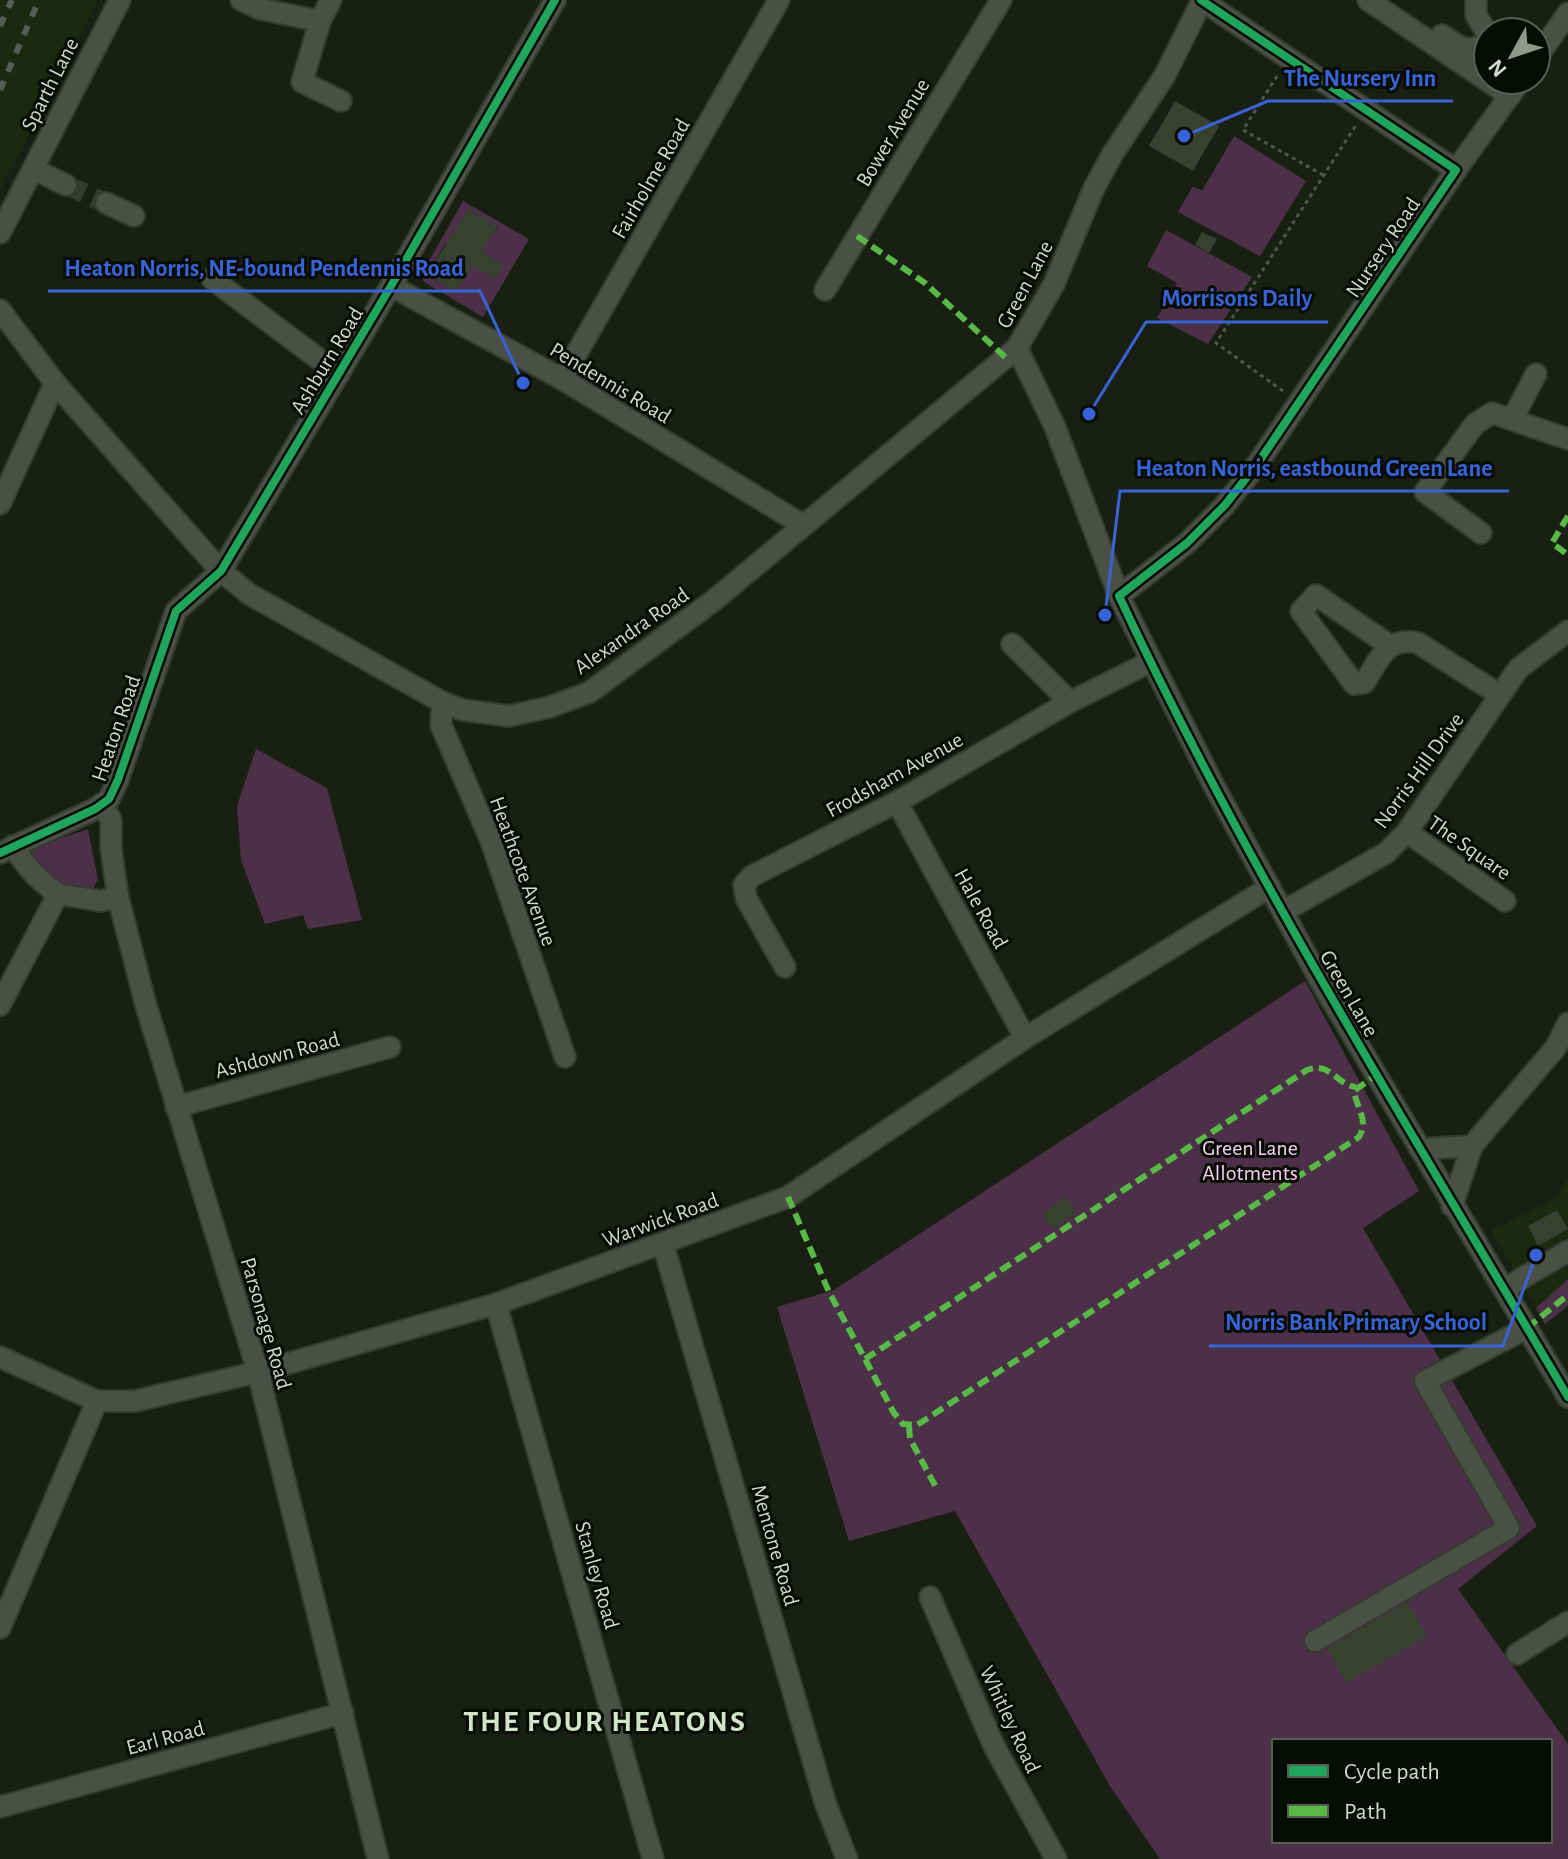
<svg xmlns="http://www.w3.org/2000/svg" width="1568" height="1859" font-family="'Alegreya Sans',sans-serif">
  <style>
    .built { fill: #1b2a0f }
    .green { fill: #4c3048; fill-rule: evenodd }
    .building { fill: #384030 }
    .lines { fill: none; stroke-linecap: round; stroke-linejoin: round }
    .minor-tunnel { stroke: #343c2e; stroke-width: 20; stroke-dasharray: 20 10; stroke-linecap: butt }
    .minor-casing { stroke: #363b31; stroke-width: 24 }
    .path { stroke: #50564d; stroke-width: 3; stroke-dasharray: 4 4; stroke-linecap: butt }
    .minor { stroke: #4a5046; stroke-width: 20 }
    .rail { stroke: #575c54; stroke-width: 6; stroke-dasharray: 10 10; stroke-linecap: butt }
    .quiet { stroke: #58b947; stroke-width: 6; stroke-dasharray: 12 6; stroke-linecap: butt }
    .cycleway-casing { stroke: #070c04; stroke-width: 13 }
    .cycleway { stroke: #20a55d; stroke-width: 8 }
    .labels { text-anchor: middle; stroke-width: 6; stroke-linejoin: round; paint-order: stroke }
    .street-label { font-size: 22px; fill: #d0d9ca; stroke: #070c04 }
    .park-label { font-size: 22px; fill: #f7cdf0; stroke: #070c04 }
    .district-label { font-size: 30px; font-weight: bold; letter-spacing: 2px; fill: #d1e4c5; stroke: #070c04 }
    .leader { fill: none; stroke: #3863d6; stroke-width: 3 }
    .callout-dot { fill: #3863d6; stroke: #070c04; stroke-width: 3 }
    .callout-label { font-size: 24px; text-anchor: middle; font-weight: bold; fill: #3863d6; stroke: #070c04; stroke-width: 6; stroke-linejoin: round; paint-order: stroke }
  </style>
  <rect width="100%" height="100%" fill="#192013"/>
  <g class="built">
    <polygon points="0,0 98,0 0,190"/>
    <polygon points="1568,1178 1568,1279 1536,1308 1491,1231 1556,1198"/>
  </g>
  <g class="green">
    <polygon points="1234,136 1306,181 1260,256 1178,212 1193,186 1202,191"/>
    <path d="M463 201 529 239 483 317 424 282 421 275ZM468 209 498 227 494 233 486 229 476 245 484 249 480 256 450 238ZM445 244 475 260 471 268 463 264 454 280 461 284 456 292 427 275ZM491 257 503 265 495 279 482 271Z"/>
    <polygon points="1166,230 1252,277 1208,344 1157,318 1177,283 1147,266"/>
    <polygon points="256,749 327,788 362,920 308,929 303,915 265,924 241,860 237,806"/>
    <path d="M88 829 98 880 94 886 95 891C60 887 47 882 30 849Z"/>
    <path d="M1305 981 1419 1191 1363 1228 1537 1526 1458 1589 1568 1744V1859H1160L1110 1786 955 1511 849 1541 777 1307 834 1290ZM1274 1741H1550V1841H1274Z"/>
    <polygon points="1568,1279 1568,1306 1545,1324 1536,1308"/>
  </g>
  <g class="building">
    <polygon points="1175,101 1219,126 1193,171 1149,146"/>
    <polygon points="468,209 498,226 482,252 504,265 495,279 472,266 456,292 427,275"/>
    <polygon points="1202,232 1217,239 1209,253 1195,245"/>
    <polygon points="1066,1197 1077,1213 1052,1229 1042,1213"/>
    <polygon points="1557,1210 1568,1229 1538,1246 1528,1226"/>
    <polygon points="1407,1602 1427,1636 1347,1683 1327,1649"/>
  </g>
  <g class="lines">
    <polyline class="minor-tunnel" points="66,185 106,203"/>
    <defs>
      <g id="minor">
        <polyline points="241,0 260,9 320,21 302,82 341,101"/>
        <polyline points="1201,0 1456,170"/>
        <polyline points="1368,0 1510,96"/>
        <polyline points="1476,0 1476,15 1488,35"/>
        <polyline points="320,21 331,0"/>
        <path d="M1442 35C1461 48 1468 55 1488 41"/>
        <polyline points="1536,59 1568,13"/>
        <polyline points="33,169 66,185"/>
        <polyline points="106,203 134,216"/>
        <polyline points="0,233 120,0"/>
        <polyline points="212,279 339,374"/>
        <polyline points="391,286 562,379 803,525"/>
        <polyline points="825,290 1001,0"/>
        <polyline points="0,310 55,383 158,500 221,571 249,594 442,702 463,710 509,716 550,707 590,692 713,601 1017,348 1054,284 1094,188 1112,155 1165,75 1202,1"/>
        <polyline points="1017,348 1055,427 1119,596 1213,784 1321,982 1568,1397"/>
        <polyline points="562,379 779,0"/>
        <polyline points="1513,418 1536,374"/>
        <polyline points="0,504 55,383"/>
        <polyline points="1481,533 1425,492 1475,424 1492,413 1568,439"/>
        <polyline points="1119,596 1187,543 1225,505 1258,463 1456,170 1521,80"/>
        <polyline points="1012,644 1070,702"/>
        <path d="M1389 645 1316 595 1301 611 1354 684 1364 683C1380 659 1386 636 1418 643L1500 695"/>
        <polyline points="442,702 441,725 491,841 565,1057"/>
        <polyline points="897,802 1025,1038"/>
        <polyline points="102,804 111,820 111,849 118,897 145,1002 258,1372 378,1859"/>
        <polyline points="1407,832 1505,901"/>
        <polyline points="0,853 95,809 109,799 118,780 176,611 221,571 391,286 555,0"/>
        <polyline points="58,894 101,901 118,897"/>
        <polyline points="1284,911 1386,853 1407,832 1518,669 1568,631"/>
        <polyline points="785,967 746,898 744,885 752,876 897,802 1070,702 1150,662"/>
        <path d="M0 1005 58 894C39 881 25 866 13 846"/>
        <polyline points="176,1107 390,1047"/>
        <polyline points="1420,1149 1472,1146"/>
        <polyline points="1452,1206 1472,1146 1556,1047 1568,1023"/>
        <polyline points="663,1244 825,1802 847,1859"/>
        <polyline points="1504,1289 1568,1251"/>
        <polyline points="496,1304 653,1859"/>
        <polyline points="0,1357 97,1401 135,1401 258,1372 496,1304 788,1197 1025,1038 1270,887"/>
        <polyline points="930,1597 994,1746 1056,1859"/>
        <polyline points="0,1628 97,1401"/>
        <polyline points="1315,1641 1509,1528 1425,1381 1527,1328"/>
        <polyline points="1517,1654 1568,1622"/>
        <polyline points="0,1807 343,1713"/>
      </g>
    </defs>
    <use href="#minor" class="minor-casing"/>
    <g class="path">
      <polyline points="1277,76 1243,130 1323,175"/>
      <polyline points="1283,391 1216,343 1356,125"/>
    </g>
    <use href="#minor" class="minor"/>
    <g class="rail">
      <polyline points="0,26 12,0"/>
      <polyline points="0,90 39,0"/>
    </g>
    <g class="quiet">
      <polyline points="857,236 925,283 1006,358"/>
      <polyline points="1568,516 1552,543 1568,555"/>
      <path d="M788 1197 829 1292 894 1413 903 1424 917 1425 1359 1137C1369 1120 1357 1109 1354 1091L1376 1075"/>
      <polyline points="1527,1328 1568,1295"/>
      <path d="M865 1359 1307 1070C1331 1061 1336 1085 1356 1087"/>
      <polyline points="909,1426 910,1439 937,1489"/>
    </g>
    <defs>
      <g id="cycleway">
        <path d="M1201 0 1456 170 1258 463 1225 505 1187 543 1119 596C1249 874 1413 1134 1568 1397"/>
        <polyline points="0,853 95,809 109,799 118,780 176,611 221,571 391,286 555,0"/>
      </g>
    </defs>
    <use href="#cycleway" class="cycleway-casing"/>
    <use href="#cycleway" class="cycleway"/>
  </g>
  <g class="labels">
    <g class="street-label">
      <text transform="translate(49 84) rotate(-63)" y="8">Sparth Lane</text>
      <text transform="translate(892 132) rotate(-59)" y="8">Bower Avenue</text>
      <text transform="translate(650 178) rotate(-60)" y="8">Fairholme Road</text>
      <text transform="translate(1382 247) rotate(-56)" y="8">Nursery Road</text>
      <text transform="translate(1024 284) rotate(-62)" y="8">Green Lane</text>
      <text transform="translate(326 360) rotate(-59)" y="8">Ashburn Road</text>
      <text transform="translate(611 382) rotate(31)" y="8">Pendennis Road</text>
      <text transform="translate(631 630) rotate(-35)" y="8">Alexandra Road</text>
      <text transform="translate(115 728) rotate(-71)" y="8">Heaton Road</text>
      <text transform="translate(1418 770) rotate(-54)" y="8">Norris Hill Drive</text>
      <text transform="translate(894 774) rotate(-29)" y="8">Frodsham Avenue</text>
      <text transform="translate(1470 847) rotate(35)" y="8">The Square</text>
      <text transform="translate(524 871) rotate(70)" y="8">Heathcote Avenue</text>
      <text transform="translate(982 908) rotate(61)" y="8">Hale Road</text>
      <text transform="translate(1350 993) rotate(60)" y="8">Green Lane</text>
      <text transform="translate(277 1054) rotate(-15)" y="8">Ashdown Road</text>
      <text transform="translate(660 1219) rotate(-20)" y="8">Warwick Road</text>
      <text transform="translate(267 1323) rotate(74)" y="8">Parsonage Road</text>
      <text transform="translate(776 1545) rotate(74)" y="8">Mentone Road</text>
      <text transform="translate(598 1575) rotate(74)" y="8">Stanley Road</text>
      <text transform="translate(1011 1719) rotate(65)" y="8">Whitley Road</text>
      <text transform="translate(165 1737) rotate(-15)" y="8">Earl Road</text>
    </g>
    <g class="park-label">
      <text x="1250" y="1155">Green Lane<tspan x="1250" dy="25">Allotments</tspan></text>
    </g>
    <g class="district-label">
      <text x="605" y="1731">THE FOUR HEATONS</text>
    </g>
  </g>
  <path class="leader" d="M1184 136L1268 101H1453M523 383L480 291H48M1089 414L1146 322H1328M1105 615L1120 491H1509M1536 1255L1503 1346H1209"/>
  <g class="callout-dot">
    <circle cx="1184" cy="136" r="8"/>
    <circle cx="523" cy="383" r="8"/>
    <circle cx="1089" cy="414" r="8"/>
    <circle cx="1105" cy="615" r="8"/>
    <circle cx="1536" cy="1255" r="8"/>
  </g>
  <g class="callout-label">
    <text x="1360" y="86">The Nursery Inn</text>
    <text x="264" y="276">Heaton Norris, NE-bound Pendennis Road</text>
    <text x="1237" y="306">Morrisons Daily</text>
    <text x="1314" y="476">Heaton Norris, eastbound Green Lane</text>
    <text x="1356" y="1330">Norris Bank Primary School</text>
  </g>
  <rect x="1272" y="1739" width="280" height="104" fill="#070c04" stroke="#575e53" stroke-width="2"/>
  <rect x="1288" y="1765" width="40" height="12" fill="#20a55d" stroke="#575e53" stroke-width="2"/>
  <text x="1344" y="1779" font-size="24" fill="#d0d9ca">Cycle path</text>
  <rect x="1288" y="1805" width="40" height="12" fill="#58b947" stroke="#575e53" stroke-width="2"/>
  <text x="1344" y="1819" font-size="24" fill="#d0d9ca">Path</text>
  <g transform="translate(1512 56) rotate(230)"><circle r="38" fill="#070c04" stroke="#575e53" stroke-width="2"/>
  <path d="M0-6L14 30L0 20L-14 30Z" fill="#90988a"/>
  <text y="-12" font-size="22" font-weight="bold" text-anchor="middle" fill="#d0d9ca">N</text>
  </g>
</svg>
